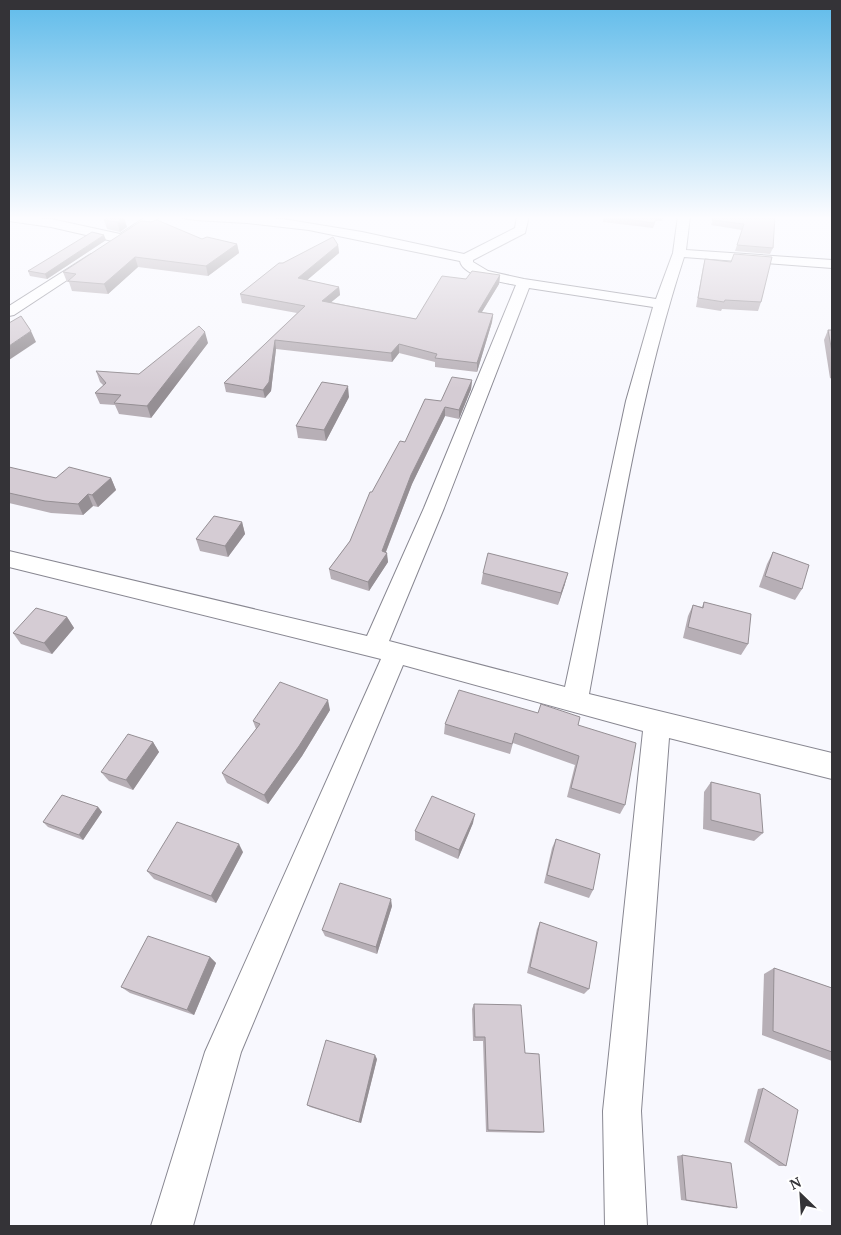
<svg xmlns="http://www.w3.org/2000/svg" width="841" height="1235" font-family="'PT Serif',serif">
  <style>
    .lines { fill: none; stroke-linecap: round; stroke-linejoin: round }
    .minor-casing { stroke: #888791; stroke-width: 2 }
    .minor { fill: #fff; fill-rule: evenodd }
    .wall { fill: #b7afb6 }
    .shaded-wall { fill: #958f94 }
    .building { fill: #d5ccd4; stroke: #958f94 }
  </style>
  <rect width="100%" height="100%" fill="#f8f8fe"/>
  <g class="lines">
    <defs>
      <g id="minor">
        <polygon points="9,216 51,219 120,234 147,216 161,216 125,242 121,243 51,227 9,221"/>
        <path d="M181 216H253L283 219 362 232 464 254 515 228 517 216H529L525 233 473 260V262L488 271 524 279 656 299 673 253 678 216H690L686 250 832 260V268L684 257C638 398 616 547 589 694L832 753V779L669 738 641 1111 647 1226H605L603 1111 643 731 403 665 241 1052 193 1226H151L205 1052 381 659 9 567V551L367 636 424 508 516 285C502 282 463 277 460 261L309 230 247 223 196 220 183 218ZM529 288 653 307 626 401 565 687 389 641 444 508Z"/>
        <polygon points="91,254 96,255 97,258 96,261 14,315 9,316 9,306"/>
      </g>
    </defs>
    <use href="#minor" class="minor-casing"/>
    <use href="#minor" class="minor"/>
  </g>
  <g class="wall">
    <polygon points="603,216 664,216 662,221 656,221 653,228 603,222"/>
    <polygon points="714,216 775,216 773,248 770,254 735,251 742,230 711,225"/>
    <polygon points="124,218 127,227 120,232 107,229 104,220"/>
    <polygon points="202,239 237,244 239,253 208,276 138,267 108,294 72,291 69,282 67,282 63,272"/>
    <polygon points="106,240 47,279 30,276 28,271"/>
    <polygon points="338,245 339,253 307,280 339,287 340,295 331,302 416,319 466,279 500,275 499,284 482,312 493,314 492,322 477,372 435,367 435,362 399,353 392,362 276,349 271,391 265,398 226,392 224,383 297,313 242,303 240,294 283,263"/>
    <polygon points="705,259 761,302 758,311 722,309 721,311 696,307 703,267"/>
    <polygon points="828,330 832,330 832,379 830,378 824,340"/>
    <polygon points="208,343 151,418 119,414 115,405 100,404 95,393 104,386 100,382 96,371 139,374"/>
    <polygon points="472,380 471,389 459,419 445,416 412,484 386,552 388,562 369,591 331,579 329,569 350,541 372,492 405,442 441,401"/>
    <polygon points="349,397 326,441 298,438 296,426"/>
    <polygon points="9,468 56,478 111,478 116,490 98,507 93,506 83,515 51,513 9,503"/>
    <polygon points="242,522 245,534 228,557 200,551 196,539"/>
    <polygon points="773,552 802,589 795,600 759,587 767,564"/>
    <polygon points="483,573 565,584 558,605 481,584"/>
    <polygon points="704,602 748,644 741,655 683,638 688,616 693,605 702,607"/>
    <polygon points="67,617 74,628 52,654 21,644 13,633"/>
    <polygon points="330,710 302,756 268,804 227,783 222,773 256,729 253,721"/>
    <polygon points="445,724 578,725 625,805 620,814 567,797 575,765 513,743 510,754 444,734"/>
    <polygon points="153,742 159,752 133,790 109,781 101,772"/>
    <polygon points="711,782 763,833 754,841 703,829 704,792"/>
    <polygon points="98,807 102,812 83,840 48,827 43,822"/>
    <polygon points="473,823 458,859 415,840 415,831"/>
    <polygon points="556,839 593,890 589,898 544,883 552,848"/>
    <polygon points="243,852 216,903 154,879 147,871"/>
    <polygon points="392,906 377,954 325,936 322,930"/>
    <polygon points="540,922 589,989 584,994 527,973 537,929"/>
    <polygon points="210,957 216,963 194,1015 130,993 121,987"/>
    <polygon points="774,968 832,988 832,1061 762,1035 764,974"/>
    <polygon points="474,1004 544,1132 540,1133 486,1132 483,1041 473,1041 472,1009"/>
    <polygon points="377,1059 361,1123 310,1107 307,1105"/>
    <polygon points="763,1088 786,1166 779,1166 744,1142 758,1089"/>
    <polygon points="682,1155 731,1208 681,1200 677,1156"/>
  </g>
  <g class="shaded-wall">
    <polygon points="124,218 127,227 120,232 117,222"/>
    <polygon points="104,235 106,240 47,279 45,274"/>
    <polygon points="237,244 239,253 208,276 206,266"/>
    <polygon points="338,245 339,253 299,287 298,278"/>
    <polygon points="135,257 138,267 108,294 104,284"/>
    <polygon points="500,275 499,284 477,320 478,312"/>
    <polygon points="339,287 340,295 323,309 322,301"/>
    <polygon points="493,314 492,322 477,372 477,363"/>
    <polygon points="31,331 36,342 9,360 9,346"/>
    <polygon points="205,332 208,343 151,418 147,406"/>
    <polygon points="275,340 276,349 271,391 265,398 263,390"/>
    <polygon points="399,344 399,353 392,362 391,353"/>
    <polygon points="472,380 471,389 459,419 459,410"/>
    <polygon points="348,386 349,397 326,441 324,430"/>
    <polygon points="445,407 445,416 412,484 383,559 387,553 388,562 369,591 368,582 382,551 411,475"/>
    <polygon points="111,478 116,490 98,507 92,495"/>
    <polygon points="88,494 93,506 83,515 78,504"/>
    <polygon points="242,522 245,534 228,557 225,546"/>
    <polygon points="568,573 565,584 558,605 561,593"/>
    <polygon points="67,617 74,628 52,654 44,643"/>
    <polygon points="328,700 330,710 302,756 268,804 264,795"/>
    <polygon points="153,742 159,752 133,790 126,780"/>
    <polygon points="98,807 102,812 83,840 79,835"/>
    <polygon points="475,814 473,823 458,859 459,850"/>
    <polygon points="239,844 243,852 216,903 211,896"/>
    <polygon points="391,899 392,906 377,954 376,947"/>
    <polygon points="210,957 216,963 194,1015 187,1010"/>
    <polygon points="375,1055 377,1059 361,1123 359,1122"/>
  </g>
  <g class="building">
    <polygon points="110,216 111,216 124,218 117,222 104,220"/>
    <polygon points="604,216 657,216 654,223"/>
    <polygon points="714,216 775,216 773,248 737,245 744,224 712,220"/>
    <polygon points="157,220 202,239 207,237 237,244 206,266 135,257 104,284 68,281 76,274 63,272 141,221 151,222"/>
    <polygon points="92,232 104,235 45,274 28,271"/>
    <polygon points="333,237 338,245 298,278 339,287 322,301 416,319 442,276 466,279 472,271 500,275 478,312 493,314 477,363 435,358 437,354 399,344 391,353 275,340 269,382 263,390 224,383 305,306 240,294 279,263 283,263"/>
    <polygon points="734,254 772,257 761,302 725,300 724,302 698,298 705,259 731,262"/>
    <polygon points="21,316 31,331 9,346 9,323"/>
    <polygon points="199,326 205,332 147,406 114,403 121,395 95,393 106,383 96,371 139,374"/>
    <polygon points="828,330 832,330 832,352"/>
    <polygon points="452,377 472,380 459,410 445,407 411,475 382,551 387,553 368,582 329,569 350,541 370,492 372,492 400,441 405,442 425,399 441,401"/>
    <polygon points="322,382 348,386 324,430 296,426"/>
    <polygon points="9,467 56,478 69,467 111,478 92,495 88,494 78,504 45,501 9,493"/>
    <polygon points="214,516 242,522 225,546 196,539"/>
    <polygon points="773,552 809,565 802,589 765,576"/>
    <polygon points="488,553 568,573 561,593 483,573"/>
    <polygon points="704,602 751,614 748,644 688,627 693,605 703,608"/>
    <polygon points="36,608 67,617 44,643 13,633"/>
    <polygon points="280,682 328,700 299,746 264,795 222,773 260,724 253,721"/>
    <polygon points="459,690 538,713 541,704 580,717 578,725 636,743 625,805 571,788 579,756 515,733 512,744 445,724"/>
    <polygon points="128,734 153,742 126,780 101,772"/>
    <polygon points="711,782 760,794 763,833 711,820"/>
    <polygon points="62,795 98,807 79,835 43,822"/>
    <polygon points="432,796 475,814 459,850 415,831"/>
    <polygon points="177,822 239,844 211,896 147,871"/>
    <polygon points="556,839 600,854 593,890 547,875"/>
    <polygon points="340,883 391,899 376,947 322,930"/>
    <polygon points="540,922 597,942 589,989 530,967"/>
    <polygon points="148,936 210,957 187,1010 121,987"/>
    <polygon points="774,968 832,988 832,1052 773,1031"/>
    <polygon points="474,1004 521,1005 525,1053 539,1054 544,1132 488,1130 485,1037 475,1037"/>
    <polygon points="326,1040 375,1055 359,1122 307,1105"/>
    <polygon points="763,1088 798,1110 786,1166 749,1141"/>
    <polygon points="682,1155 731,1163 737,1208 686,1200"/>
  </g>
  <linearGradient id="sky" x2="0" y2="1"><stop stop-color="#5fbbea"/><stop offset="0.56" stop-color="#fcfcff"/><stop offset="1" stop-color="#fcfcff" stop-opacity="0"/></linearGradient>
  <rect width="841" height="389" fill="url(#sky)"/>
  <rect width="841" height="1235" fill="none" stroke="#343337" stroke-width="20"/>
  <g transform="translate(801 1195) rotate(335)" stroke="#ffffff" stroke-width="4" paint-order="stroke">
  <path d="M0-4L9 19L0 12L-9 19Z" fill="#343337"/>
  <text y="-8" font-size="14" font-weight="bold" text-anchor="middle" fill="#343337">N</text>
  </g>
</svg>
